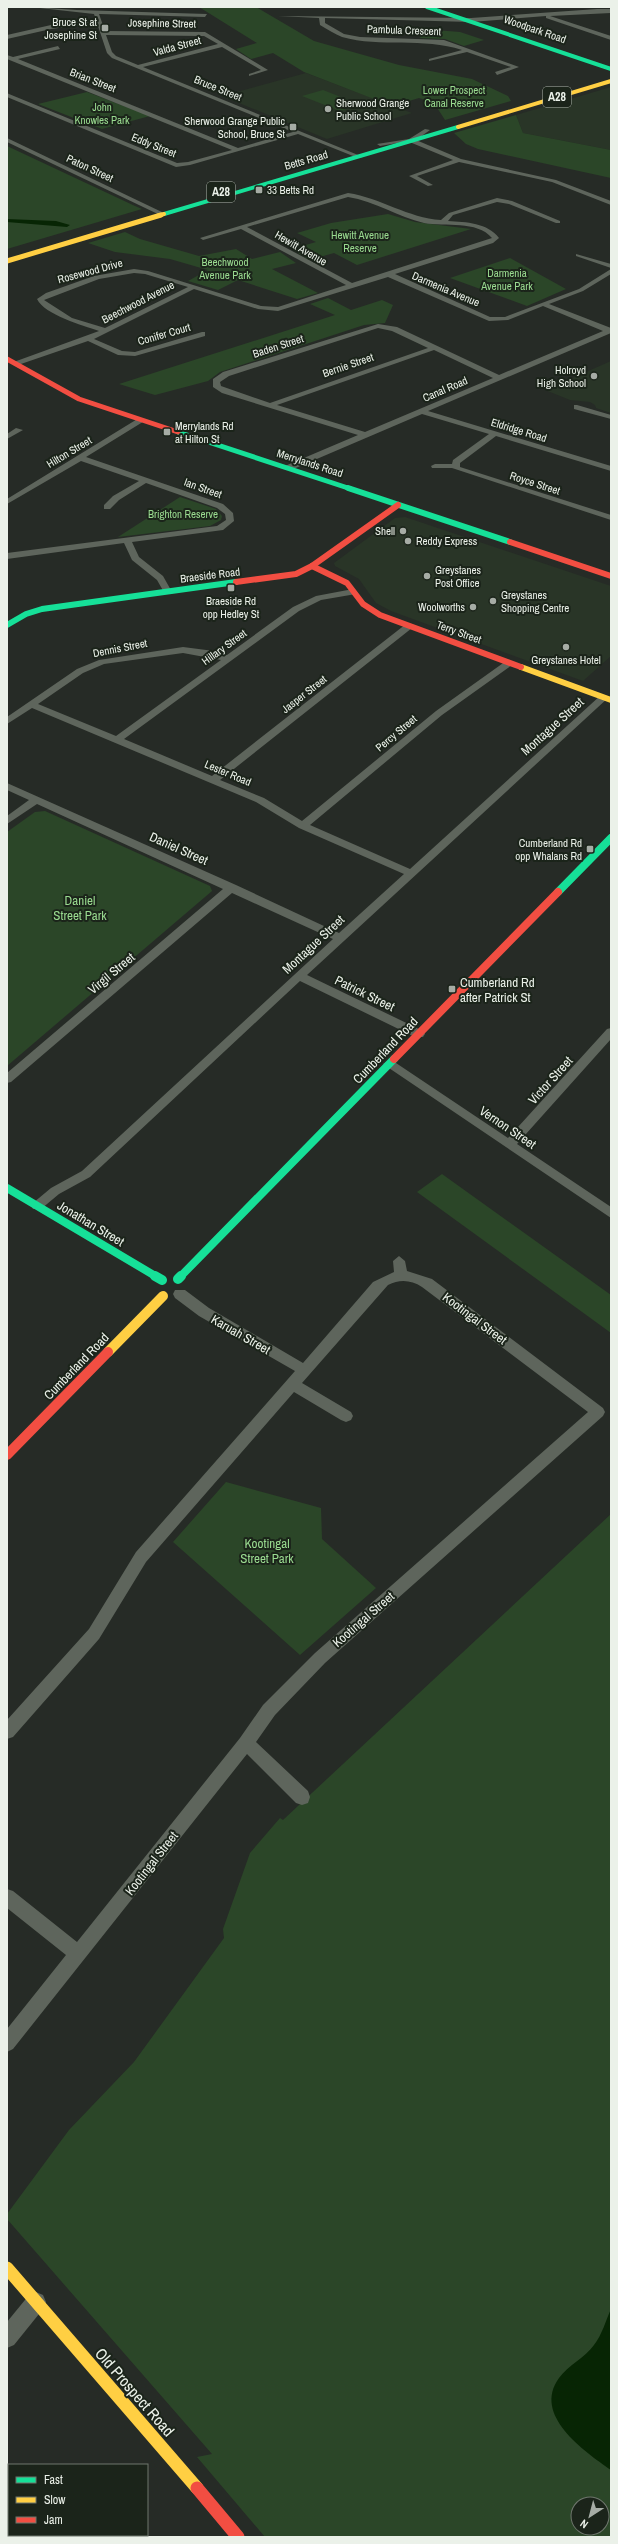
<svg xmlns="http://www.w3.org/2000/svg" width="618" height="2544" font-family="'Archivo Narrow',sans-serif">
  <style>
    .built { fill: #293527 }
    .green { fill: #2b4628; fill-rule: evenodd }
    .water { fill: #072504 }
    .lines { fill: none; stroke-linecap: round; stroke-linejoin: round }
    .street { fill: #5e655c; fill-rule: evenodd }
    .fast-far4 { stroke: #16e098; stroke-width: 4 }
    .fast-far3 { stroke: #16e098; stroke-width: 5 }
    .fast-far2 { stroke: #16e098; stroke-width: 6 }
    .fast-far1 { stroke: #16e098; stroke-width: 8 }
    .fast { stroke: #16e098; stroke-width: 10 }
    .slow-far4 { stroke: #ffcf43; stroke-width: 4 }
    .slow-far3 { stroke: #ffcf43; stroke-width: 5 }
    .slow-far2 { stroke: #ffcf43; stroke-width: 6 }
    .slow-far1 { stroke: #ffcf43; stroke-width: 10 }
    .slow { stroke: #ffcf43; stroke-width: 13 }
    .jam-far4 { stroke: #f24e42; stroke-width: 5 }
    .jam-far3 { stroke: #f24e42; stroke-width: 6 }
    .jam-far2 { stroke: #f24e42; stroke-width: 8 }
    .jam-far1 { stroke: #f24e42; stroke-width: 10 }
    .jam { stroke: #f24e42; stroke-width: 13 }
    .poi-dot { fill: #a6aca5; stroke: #1b241a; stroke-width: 1.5 }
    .labels { text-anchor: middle; stroke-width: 4; stroke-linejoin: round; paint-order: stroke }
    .far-poi-label { font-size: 11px; fill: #ebf1e9; stroke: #1b241a; text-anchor: end }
    .far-street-label { font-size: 11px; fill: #ebf1e9; stroke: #1b241a }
    .far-park-label { font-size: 11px; fill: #9adb90; stroke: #1b241a }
    .shield { fill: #1b241a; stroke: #adb4ab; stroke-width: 1 }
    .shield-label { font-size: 12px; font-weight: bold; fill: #ebf1e9 }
    .street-label { font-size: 13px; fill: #ebf1e9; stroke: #1b241a }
    .park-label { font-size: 13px; fill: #9adb90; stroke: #1b241a }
    .poi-label { font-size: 13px; fill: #ebf1e9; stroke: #1b241a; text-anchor: start }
    .near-street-label { font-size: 16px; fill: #ebf1e9; stroke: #1b241a }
  </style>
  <rect width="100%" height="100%" fill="#262b26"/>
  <g class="built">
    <polygon points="306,73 412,113 327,139 222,96"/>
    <polygon points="611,87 611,150 523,133 516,115"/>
    <polygon points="611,361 611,413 596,408 595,405 590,402 570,400 545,390"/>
    <polygon points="405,517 611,586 611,656 583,681 391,611 376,603 359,579 335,566 334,563 395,518"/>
  </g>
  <g class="green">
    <polygon points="199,7 256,7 314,41 399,65 472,79 508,96 511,101 445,120 434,103 419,98 392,106 304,72 273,53 251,59 236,49 257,43"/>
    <polygon points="435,30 460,32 484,40 464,46 445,39 419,38"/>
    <polygon points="323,90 361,105 340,111 302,96"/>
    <polygon points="87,92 150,116 102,129 38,104"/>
    <polygon points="516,115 523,133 611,150 611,178 478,149 466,144 454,133"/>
    <polygon points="7,146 135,206 142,209 7,249"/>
    <polygon points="388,214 415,222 471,229 357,265 334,253 309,260 292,249 316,242 297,233 331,223"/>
    <polygon points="125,232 140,239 199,256 236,249 252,259 280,252 296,263 272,269 318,293 297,299 238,280 218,290 188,281 208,270 170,259 115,252 88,243"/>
    <polygon points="510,258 566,289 527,306 450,278"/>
    <polygon points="328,298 351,310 382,300 393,305 385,323 364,325 220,372 208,381 155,395 119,384 335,315 310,304"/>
    <polygon points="180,497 216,509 222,516 221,520 210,526 118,537"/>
    <polygon points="45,811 210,886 212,891 7,1066 7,832 35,812"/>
    <polygon points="442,1174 611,1295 611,1333 417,1192"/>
    <polygon points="226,1482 321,1508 322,1539 376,1588 300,1655 173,1542"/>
    <path d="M611 1514V2537H265L197 2457 212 2454 7 2219V2214L69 2130 134 2062 224 1938 223 1929 250 1853 280 1818 283 1820ZM578 2504H602V2528H578Z"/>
  </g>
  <g class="water">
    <polygon points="7,219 56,221 70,225 67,227 7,222"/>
    <path d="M611 2309V2470C584 2451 532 2415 559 2378 568 2365 585 2358 594 2345 602 2335 606 2320 611 2309Z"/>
  </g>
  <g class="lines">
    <g class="street">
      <path d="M31 7 77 10 207 14 205 17 99 14 105 31 205 32 268 70 249 76V74L261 70 222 47 143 67 363 157 358 158 298 134 190 165 176 167 7 97V93L9 94 177 163 188 162 232 150 7 59V55L13 57 58 46 60 49 18 59 238 148 293 132 112 58 107 53 97 23 51 29 7 39V35L51 25 96 20 94 14ZM106 35 204 36 218 44 138 65 116 56 112 52Z"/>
      <path d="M597 9H611V13L550 16 611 36V40L546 18V16L471 22 325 18V23L344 34 360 37 444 40 519 67 497 75 495 72 511 67 467 52 429 61V59L462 50C423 37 381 48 342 37 335 34 327 29 320 25L319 18 278 16 471 18Z"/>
      <polygon points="425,129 430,130 416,140 461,159 556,180 611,201 611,205 552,182 459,162 417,176 433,185 428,186 409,176 453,160 412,143 403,142 380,146 377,144 409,139"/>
      <polygon points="7,138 166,214 167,215 162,216 7,142"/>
      <path d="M348 193C381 198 408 218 441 220L449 213 497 198 512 201 560 221V223H556L509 204 497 202 453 215 448 221C466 222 488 223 499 238L493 243 395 274 490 317H505L579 289 611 269V274L583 291 549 304 611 328V333L428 411 611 466V471L496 436 460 463V467L611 515V520L452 468H432L431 466 435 464H452L453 460 489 434 422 414 291 470H285V466L358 435 222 393 213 387V379L223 372 378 324 397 327 499 375 603 331 543 306 508 320 489 321 388 277 278 311 258 309 194 289 94 339 122 351 135 352 202 332H205V336L135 356 118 355 88 341 18 365 11 363 99 331C82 325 45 315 37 299L46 293 94 276 134 269 148 271 261 306 278 307 346 285 241 229 203 240 200 238ZM348 197C375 201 398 217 424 223 445 227 477 220 492 238L352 283 247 227ZM134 273 145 274 188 287 105 328 72 318 44 300 99 279ZM378 328 392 331 428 348 270 403 221 386 220 382 229 376ZM434 350 493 378 365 432 277 405Z"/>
      <polygon points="576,254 611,264 611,268 576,256"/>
      <polygon points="577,405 611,415 611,419 574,409 574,405"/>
      <polygon points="139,418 146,420 86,457 223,504 233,513 234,521 223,530 132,542 139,557 163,576 172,592 171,594 165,594 157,580 132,560 124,543 7,559 7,553 209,527 217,526 226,520 225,514 217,508 146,483 119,500 110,509 104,509 104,505 113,496 139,481 81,461 7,504 7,499"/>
      <polygon points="16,428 23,430 7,439 7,434"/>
      <path d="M353 589 357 592 356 594 321 600 299 611 124 739 212 776 406 624H412V628L220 780 264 798 302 821 436 711 506 661H512V665L442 715 310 825 410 869 601 695 609 697 307 975 423 1031 425 1034 423 1037H415L300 981 90 1177 59 1194 41 1209H33L31 1206 33 1203 51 1188 82 1171 333 939 232 893 11 1082 7 1083V1073L223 889 37 804 7 824V816L29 800 7 790V783L236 885 339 933 404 874 299 828 256 802 32 708 7 724V717L77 669 99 660 183 647 214 651 227 655 293 607 316 596ZM183 653 221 660 116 736 38 704 83 673 104 664Z"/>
      <polygon points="611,1028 611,1039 517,1144 611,1207 611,1218 383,1064 389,1060 393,1061 508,1138 607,1029"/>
      <path d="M399 1256 405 1261 407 1271 432 1279 603 1408 605 1412 603 1416 325 1663 275 1715 256 1742 308 1791 310 1797 308 1803 302 1805 296 1803 247 1754 13 2049 7 2052V2029L66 1955 7 1908V1889L13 1891 77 1942 240 1738 263 1705 315 1653 588 1412 422 1287C411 1280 400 1279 388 1285L302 1383 351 1412 353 1416 351 1420 346 1422 341 1420 294 1392 146 1562 99 1639 13 1737 7 1739V1720L89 1629 136 1552 295 1371 199 1316 175 1298 173 1294 175 1290H185L209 1308 303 1363 373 1282 394 1272 393 1261Z"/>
      <polygon points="36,2292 43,2295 46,2302 43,2309 14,2345 7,2348 7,2322 29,2295"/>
    </g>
    <g class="fast-far4">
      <polyline points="427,7 611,69"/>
      <polyline points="164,214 458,127"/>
    </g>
    <polyline class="fast-far3" points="178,432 351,489"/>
    <g class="fast-far2">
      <polyline points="348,488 510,542"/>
      <polyline points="7,625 26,614 42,609 236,582"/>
    </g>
    <g class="fast-far1">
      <polyline points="558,892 611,838"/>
      <polyline points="7,1188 157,1277"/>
      <polyline points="180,1277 394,1059"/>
    </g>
    <g class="fast">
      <polyline points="155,1276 162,1280"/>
      <polyline points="178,1279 181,1276"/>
    </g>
    <g class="slow-far4">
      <polyline points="458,127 611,81"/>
      <polyline points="157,216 164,214"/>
    </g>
    <polyline class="slow-far3" points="7,261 161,215"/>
    <polyline class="slow-far2" points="521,667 611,700"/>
    <polyline class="slow-far1" points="108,1352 163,1296"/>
    <polyline class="slow" points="7,2268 197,2488"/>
    <polyline class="jam-far4" points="7,359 79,399 178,432"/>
    <g class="jam-far3">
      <polyline points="510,542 611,576"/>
      <polyline points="312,566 347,583 363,604 380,615 521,667"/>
      <polyline points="236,582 296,574 312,566 398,505"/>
    </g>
    <polyline class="jam-far2" points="394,1059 558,892"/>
    <polyline class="jam-far1" points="7,1455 108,1352"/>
    <polyline class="jam" points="197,2488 238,2537"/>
  </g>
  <g class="poi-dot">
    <rect x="101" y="24" width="8" height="8" rx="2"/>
    <circle cx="328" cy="109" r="4"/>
    <rect x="289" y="123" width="8" height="8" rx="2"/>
    <rect x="255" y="186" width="8" height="8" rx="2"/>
    <circle cx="594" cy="376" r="4"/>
    <rect x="163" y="428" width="8" height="8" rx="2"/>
    <circle cx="403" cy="531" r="4"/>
    <circle cx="408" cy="541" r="4"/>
    <circle cx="427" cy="576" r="4"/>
    <rect x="227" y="584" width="8" height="8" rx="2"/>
    <circle cx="493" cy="601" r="4"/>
    <circle cx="473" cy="607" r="4"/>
    <circle cx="566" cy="647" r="4"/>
    <rect x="586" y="845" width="8" height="8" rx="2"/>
    <rect x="448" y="985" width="8" height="8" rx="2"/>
  </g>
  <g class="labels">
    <g class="far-poi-label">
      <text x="97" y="26">Bruce St at<tspan x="97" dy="13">Josephine St</tspan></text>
      <text x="336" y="107" text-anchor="start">Sherwood Grange<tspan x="336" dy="13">Public School</tspan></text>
      <text x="285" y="125">Sherwood Grange Public<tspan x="285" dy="13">School, Bruce St</tspan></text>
      <text x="267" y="194" text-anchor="start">33 Betts Rd</text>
      <text x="586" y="374">Holroyd<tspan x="586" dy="13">High School</tspan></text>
      <text x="175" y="430" text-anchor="start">Merrylands Rd<tspan x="175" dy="13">at Hilton St</tspan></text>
      <text x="395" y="535">Shell</text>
      <text x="416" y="545" text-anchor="start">Reddy Express</text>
      <text x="435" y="574" text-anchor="start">Greystanes<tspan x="435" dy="13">Post Office</tspan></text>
      <text x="501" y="599" text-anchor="start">Greystanes<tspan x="501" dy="13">Shopping Centre</tspan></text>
      <text x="231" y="605" text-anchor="middle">Braeside Rd<tspan x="231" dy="13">opp Hedley St</tspan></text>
      <text x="465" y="611">Woolworths</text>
      <text x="566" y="664" text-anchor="middle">Greystanes Hotel</text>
      <text x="582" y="847">Cumberland Rd<tspan x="582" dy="13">opp Whalans Rd</tspan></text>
    </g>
    <g class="far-street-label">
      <text transform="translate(162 23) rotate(1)" y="4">Josephine Street</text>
      <text transform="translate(535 29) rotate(19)" y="4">Woodpark Road</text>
      <text transform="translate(404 30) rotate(2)" y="4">Pambula Crescent</text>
      <text transform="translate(177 46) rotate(-15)" y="4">Valda Street</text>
      <text transform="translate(93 80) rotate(21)" y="4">Brian Street</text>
      <text transform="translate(218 88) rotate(22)" y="4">Bruce Street</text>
      <text transform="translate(154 145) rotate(22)" y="4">Eddy Street</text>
      <text transform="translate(306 160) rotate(-16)" y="4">Betts Road</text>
      <text transform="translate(90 168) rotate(25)" y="4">Paton Street</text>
      <text transform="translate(301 248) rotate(30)" y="4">Hewitt Avenue</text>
      <text transform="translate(90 271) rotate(-15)" y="4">Rosewood Drive</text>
      <text transform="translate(446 289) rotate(23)" y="4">Darmenia Avenue</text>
      <text transform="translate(138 302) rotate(-27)" y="4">Beechwood Avenue</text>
      <text transform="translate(164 334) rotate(-16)" y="4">Conifer Court</text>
      <text transform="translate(278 346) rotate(-18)" y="4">Baden Street</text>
      <text transform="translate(348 365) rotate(-19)" y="4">Bernie Street</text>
      <text transform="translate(445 389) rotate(-23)" y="4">Canal Road</text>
      <text transform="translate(519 430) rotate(17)" y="4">Eldridge Road</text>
      <text transform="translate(69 452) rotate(-31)" y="4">Hilton Street</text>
      <text transform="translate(310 463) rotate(18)" y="4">Merrylands Road</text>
      <text transform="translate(535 483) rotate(18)" y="4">Royce Street</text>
      <text transform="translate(203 488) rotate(20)" y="4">Ian Street</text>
      <text transform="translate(210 575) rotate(-7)" y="4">Braeside Road</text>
      <text transform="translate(459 632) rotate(20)" y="4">Terry Street</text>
      <text transform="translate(224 647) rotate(-36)" y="4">Hillary Street</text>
      <text transform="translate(120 648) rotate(-11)" y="4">Dennis Street</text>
      <text transform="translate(304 694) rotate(-38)" y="4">Jasper Street</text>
      <text transform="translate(396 733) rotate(-40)" y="4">Percy Street</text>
      <text transform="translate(228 773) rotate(23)" y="4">Lester Road</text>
    </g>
    <g class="far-park-label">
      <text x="454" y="94">Lower Prospect<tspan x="454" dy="13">Canal Reserve</tspan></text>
      <text x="102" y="111">John<tspan x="102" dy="13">Knowles Park</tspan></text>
      <text x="360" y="239">Hewitt Avenue<tspan x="360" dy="13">Reserve</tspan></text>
      <text x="225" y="266">Beechwood<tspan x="225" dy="13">Avenue Park</tspan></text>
      <text x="507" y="277">Darmenia<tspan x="507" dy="13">Avenue Park</tspan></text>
      <text x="183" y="518">Brighton Reserve</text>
    </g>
    <g class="shield">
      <rect x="543" y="87" width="28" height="20" rx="3"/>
      <rect x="207" y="182" width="28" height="20" rx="3"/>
    </g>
    <g class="shield-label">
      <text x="557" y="101">A28</text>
      <text x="221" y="196">A28</text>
    </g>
    <g class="street-label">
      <text transform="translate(552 726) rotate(-42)" y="5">Montague Street</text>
      <text transform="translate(179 848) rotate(24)" y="5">Daniel Street</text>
      <text transform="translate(313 944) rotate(-43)" y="5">Montague Street</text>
      <text transform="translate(111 973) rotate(-40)" y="5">Virgil Street</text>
      <text transform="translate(365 993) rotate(26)" y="5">Patrick Street</text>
      <text transform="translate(385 1050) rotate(-46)" y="5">Cumberland Road</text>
      <text transform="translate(550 1080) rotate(-48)" y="5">Victor Street</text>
      <text transform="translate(508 1127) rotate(34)" y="5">Vernon Street</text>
      <text transform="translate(91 1223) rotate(31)" y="5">Jonathan Street</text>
      <text transform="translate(475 1318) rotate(37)" y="5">Kootingal Street</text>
      <text transform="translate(241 1334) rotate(30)" y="5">Karuah Street</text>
      <text transform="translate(76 1366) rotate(-46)" y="5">Cumberland Road</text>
      <text transform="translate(363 1619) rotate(-41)" y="5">Kootingal Street</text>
      <text transform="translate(151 1863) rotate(-52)" y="5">Kootingal Street</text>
    </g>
    <g class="park-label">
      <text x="80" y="905">Daniel<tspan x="80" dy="15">Street Park</tspan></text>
      <text x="267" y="1548">Kootingal<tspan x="267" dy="15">Street Park</tspan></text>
    </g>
    <g class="poi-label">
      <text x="460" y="987">Cumberland Rd<tspan x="460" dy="15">after Patrick St</tspan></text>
    </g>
    <g class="near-street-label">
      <text transform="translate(135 2392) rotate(49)" y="6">Old Prospect Road</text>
    </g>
  </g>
  <rect width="618" height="2544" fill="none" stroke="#ebf1e9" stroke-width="16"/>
  <rect x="8" y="2464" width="140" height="72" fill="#1b241a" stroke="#6e766d"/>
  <rect x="16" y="2477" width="20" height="6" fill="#16e098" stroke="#6e766d"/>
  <text x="44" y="2484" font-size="12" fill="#ebf1e9">Fast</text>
  <rect x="16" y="2497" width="20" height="6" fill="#ffcf43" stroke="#6e766d"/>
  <text x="44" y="2504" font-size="12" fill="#ebf1e9">Slow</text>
  <rect x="16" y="2517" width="20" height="6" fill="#f24e42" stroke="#6e766d"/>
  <text x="44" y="2524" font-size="12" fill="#ebf1e9">Jam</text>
  <g transform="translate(590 2516) rotate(216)"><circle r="19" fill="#1b241a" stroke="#6e766d"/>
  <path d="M0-3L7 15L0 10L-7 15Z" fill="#a6aca5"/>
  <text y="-6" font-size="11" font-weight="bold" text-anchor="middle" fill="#ebf1e9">N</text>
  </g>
</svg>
